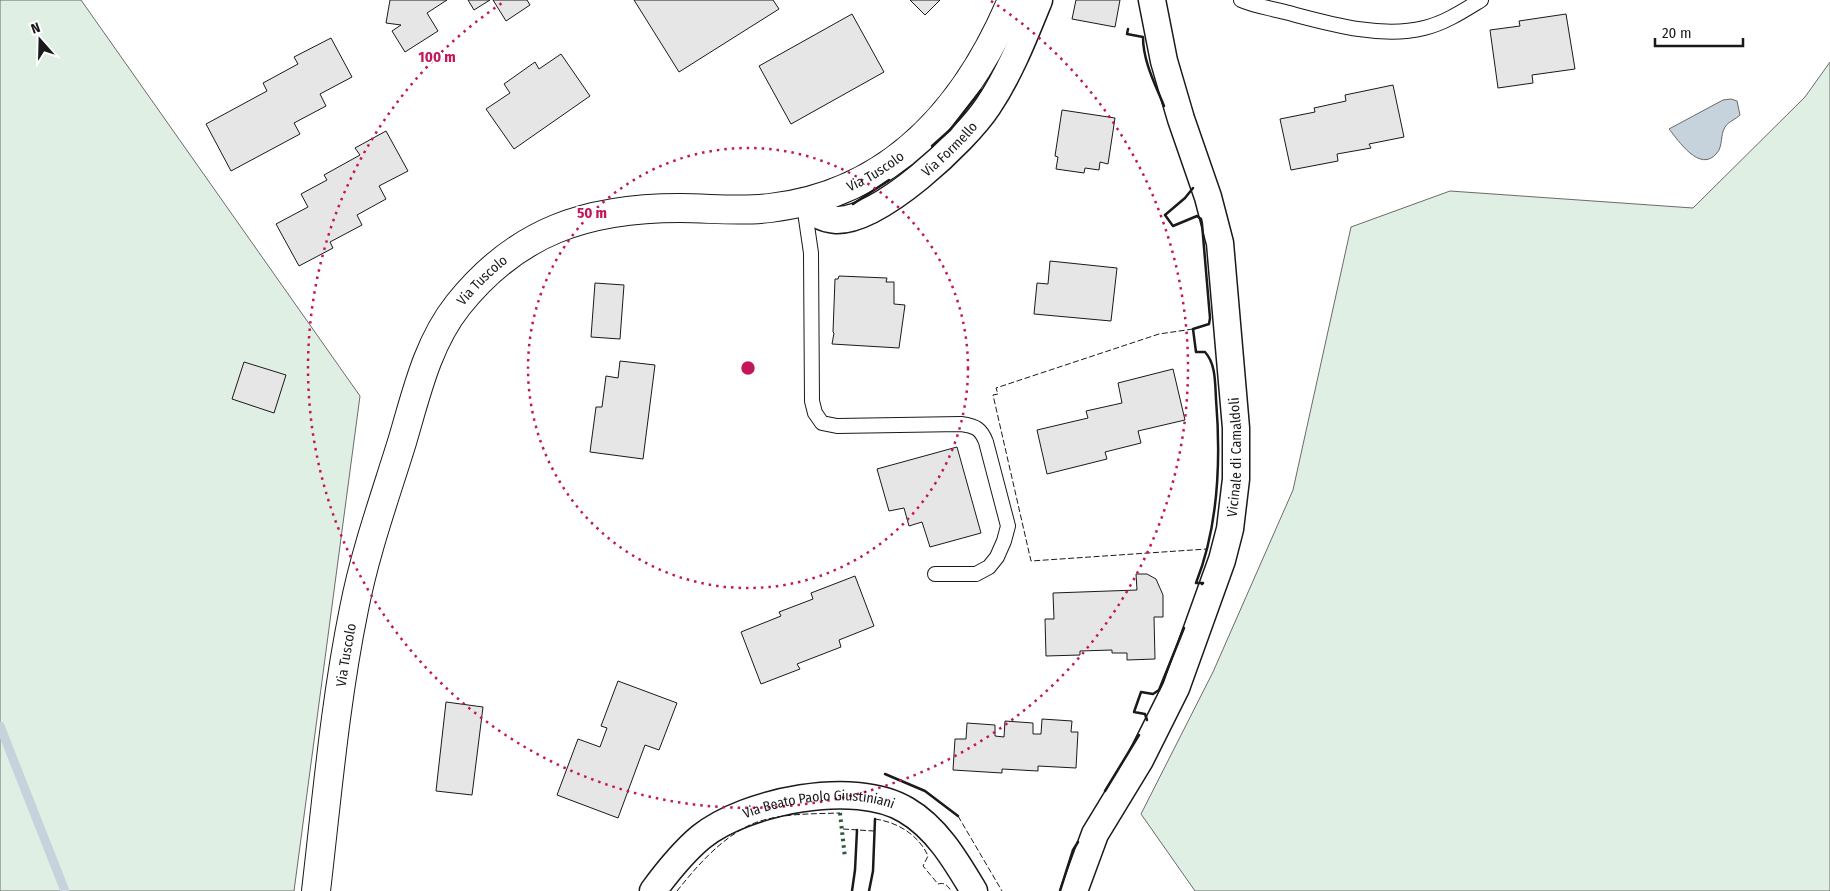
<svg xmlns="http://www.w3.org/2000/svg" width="1830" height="891" font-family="'Fira Sans Condensed',sans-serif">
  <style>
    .green { fill: #e0efe3; stroke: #6a6a6a }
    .water { fill: #c6d2dc; stroke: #6a6a6a }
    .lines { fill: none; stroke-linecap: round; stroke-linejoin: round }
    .stream { stroke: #c6d2dc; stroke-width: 9 }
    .building { fill: #e6e6e6; stroke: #1a1a1a }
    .service-casing { stroke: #1a1a1a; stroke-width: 16 }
    .minor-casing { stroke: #1a1a1a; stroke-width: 29 }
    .tertiary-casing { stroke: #1a1a1a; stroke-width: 30 }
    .service { stroke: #fff; stroke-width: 14 }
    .minor { stroke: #fff; stroke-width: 26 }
    .tertiary { stroke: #fff; stroke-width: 28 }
    .hedge { stroke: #2b5a34; stroke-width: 4; stroke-dasharray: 2.5 4; stroke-linecap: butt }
    .fence { stroke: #1a1a1a; stroke-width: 1; stroke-dasharray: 6 2.5; stroke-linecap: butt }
    .wall { stroke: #1a1a1a; stroke-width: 2.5 }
    .ring { fill: none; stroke: #c2185b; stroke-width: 2.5; stroke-dasharray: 2.5 5 }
    .labels { text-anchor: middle; stroke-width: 4; stroke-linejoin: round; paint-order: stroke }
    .street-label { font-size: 14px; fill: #1a1a1a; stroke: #fff }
    .centre { fill: #c2185b; stroke: #fff; stroke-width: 2.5 }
    .ring-label { font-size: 15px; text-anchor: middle; font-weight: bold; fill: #c2185b; stroke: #fff; stroke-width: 4; stroke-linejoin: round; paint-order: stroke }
  </style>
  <rect width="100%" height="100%" fill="#fff"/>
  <g class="green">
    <polygon points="0,0 81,0 360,396 294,891 0,891"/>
    <polygon points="1830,62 1830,891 1195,891 1141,814 1213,672 1293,490 1351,227 1450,191 1693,208 1805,97"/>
  </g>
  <path class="water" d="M1731 99 1737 101 1740 115C1735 120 1729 121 1725 127 1720 135 1723 146 1717 153 1700 174 1678 140 1669 129L1723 100Z"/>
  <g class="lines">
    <polyline class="stream" points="0,726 65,891"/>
  </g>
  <g class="building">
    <polygon points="390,0 447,0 427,13 438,31 405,52 392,31 401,25 386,23"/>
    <polygon points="468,0 490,0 474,10"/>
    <polygon points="493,0 527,0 530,5 506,21"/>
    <polygon points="634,0 773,0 779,9 679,72"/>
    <polygon points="910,0 940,0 925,15"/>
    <polygon points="1076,0 1120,0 1115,27 1072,19"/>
    <polygon points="852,14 884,72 791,124 759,66"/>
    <polygon points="1566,14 1575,69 1532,75 1533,83 1498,88 1490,30 1520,26 1519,21"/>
    <polygon points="331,38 352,77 320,94 326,106 294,123 300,134 231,171 206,124 267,91 263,83 298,64 294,57"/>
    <polygon points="561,54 590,96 514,149 486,109 510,93 504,84 535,62 539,69"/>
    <polygon points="1393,85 1404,137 1369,144 1371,148 1337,154 1338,161 1291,170 1280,119 1315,112 1314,108 1346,101 1345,95"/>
    <polygon points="1062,110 1115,118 1108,164 1100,162 1099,170 1085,168 1084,173 1056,169 1058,157 1055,156"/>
    <polygon points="386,131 408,171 379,186 386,199 357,215 362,225 330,242 333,248 299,266 276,224 308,207 301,194 327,180 324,175 360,155 355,148"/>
    <polygon points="1050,261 1117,268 1111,321 1034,314 1037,283 1048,284"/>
    <polygon points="839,276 887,278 886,282 894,282 894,304 905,305 899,348 832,344 834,333 833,332 835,279 838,279"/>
    <polygon points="595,283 624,285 620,339 591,337"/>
    <polygon points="620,361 655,365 643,459 590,452 596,407 602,407 606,376 618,378"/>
    <polygon points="244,362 286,375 274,413 232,399"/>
    <polygon points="1173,369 1185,420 1138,431 1141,443 1105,452 1107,459 1047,474 1037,430 1088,418 1086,411 1122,403 1118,383"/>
    <polygon points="957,447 981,533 930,547 922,522 909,526 904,508 889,511 877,469"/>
    <polygon points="1136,574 1147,574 1156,579 1163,595 1163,617 1154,617 1155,659 1127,660 1127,653 1112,653 1112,650 1080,651 1080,655 1046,656 1045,619 1054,619 1053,593 1137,590"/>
    <polygon points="855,576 874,626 839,640 841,647 797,664 800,669 761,684 741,632 781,616 779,612 813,599 811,593"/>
    <polygon points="618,681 677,703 659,750 645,745 618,818 557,795 578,739 600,747 607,728 601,726"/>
    <polygon points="446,702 483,707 472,795 436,791"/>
    <polygon points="1042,719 1072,721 1071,732 1078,732 1076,768 1038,766 1038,771 1002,769 1002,773 953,770 955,739 966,739 967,723 995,725 995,736 1004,737 1005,721 1033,723 1033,734 1041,734"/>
  </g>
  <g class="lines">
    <defs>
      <g id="service">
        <path d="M1241 0C1254 6 1270 8 1285 12 1327 23 1380 39 1424 28 1445 23 1463 11 1481 0"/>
        <path d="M804 205 811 253 812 401 815 413 822 423 837 426 961 424C976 426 981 429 986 442L1008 526 1004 541 997 557 989 567 976 574H935"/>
      </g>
      <g id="minor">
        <path id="s1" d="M803 202C812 212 821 219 836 220 879 222 965 141 988 106 1010 73 1024 37 1039 0"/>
        <path id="s2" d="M653 891C667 872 683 852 701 837 746 801 855 779 906 810 937 828 956 861 974 891"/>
        <path id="s3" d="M1074 891 1095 834 1140 760 1176 688 1222 560 1230 529 1236 479V428L1220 243 1208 197 1181 119 1164 61 1152 0"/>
      </g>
      <g id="tertiary">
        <path id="s4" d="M316 891C327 797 335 702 354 609 365 552 385 497 402 442 416 395 427 344 458 305 517 231 587 208 680 208 710 208 740 212 770 208 892 194 967 107 1012 0"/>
      </g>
    </defs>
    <use href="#service" class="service-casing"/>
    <use href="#minor" class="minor-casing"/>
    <use href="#tertiary" class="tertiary-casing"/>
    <use href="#service" class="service"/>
    <use href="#minor" class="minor"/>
    <use href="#tertiary" class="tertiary"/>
    <polyline class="hedge" points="840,813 845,858"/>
    <g class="fence">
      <polyline points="1193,329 1159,334 996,388 998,394 993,395 1031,561 1207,549"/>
      <polyline points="958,816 1002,891"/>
      <path d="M875 819C897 822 919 835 928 856L923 866 938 884C945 882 948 886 951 891"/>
      <polyline points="843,829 874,831"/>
      <path d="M677 891C697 866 721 838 752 824 779 813 812 814 840 813"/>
    </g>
    <g class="wall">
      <path d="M1128 29 1127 34 1143 37C1143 61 1155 84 1164 106"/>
      <polyline points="932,146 950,130 981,90"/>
      <path d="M1193 188 1185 198 1165 215 1173 226 1197 216 1201 219 1202 224 1210 318 1209 324 1193 329 1196 352H1205C1216 364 1215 383 1216 399 1221 460 1219 525 1196 583H1203L1202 584"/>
      <polyline points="853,204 889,180"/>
      <polyline points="1147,720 1145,714 1134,712 1141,692 1153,694 1159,690 1184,628"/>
      <polyline points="885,774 925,791 958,816"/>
      <polyline points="1105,791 1139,735"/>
      <polyline points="852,891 855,870 857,830"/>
      <polyline points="869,891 873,871 875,819"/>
      <polyline points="1060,891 1073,850 1078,842"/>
    </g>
  </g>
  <g class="ring">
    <circle cx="748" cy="368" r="220"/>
    <path d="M991 1A440 440 0 1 1 505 1"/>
  </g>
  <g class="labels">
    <g class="street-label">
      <text dy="5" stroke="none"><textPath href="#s1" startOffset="175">Via Formello</textPath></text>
      <text dy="5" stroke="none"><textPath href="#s4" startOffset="1062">Via Tuscolo</textPath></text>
      <text dy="5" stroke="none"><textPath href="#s4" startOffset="642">Via Tuscolo</textPath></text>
      <text dy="5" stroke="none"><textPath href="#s3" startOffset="468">Vicinale di Camaldoli</textPath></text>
      <text dy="5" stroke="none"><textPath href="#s4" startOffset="238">Via Tuscolo</textPath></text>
      <text dy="5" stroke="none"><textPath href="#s2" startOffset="198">Via Beato Paolo Giustiniani</textPath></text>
    </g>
  </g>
  <circle cx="748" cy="368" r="8" class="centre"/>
  <g class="ring-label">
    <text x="437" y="62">100 m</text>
    <text x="592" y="218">50 m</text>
  </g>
  <g transform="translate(40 40) rotate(340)" stroke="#ffffff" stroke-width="4" paint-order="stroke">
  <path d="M0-4L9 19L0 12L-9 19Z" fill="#1a1a1a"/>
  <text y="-8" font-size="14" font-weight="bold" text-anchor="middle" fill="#1a1a1a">N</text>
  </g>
  <path d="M1655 38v8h88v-8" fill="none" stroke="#1a1a1a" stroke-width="2.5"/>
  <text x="1662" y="38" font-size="15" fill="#1a1a1a" stroke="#ffffff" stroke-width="4" paint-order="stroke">20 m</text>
</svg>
